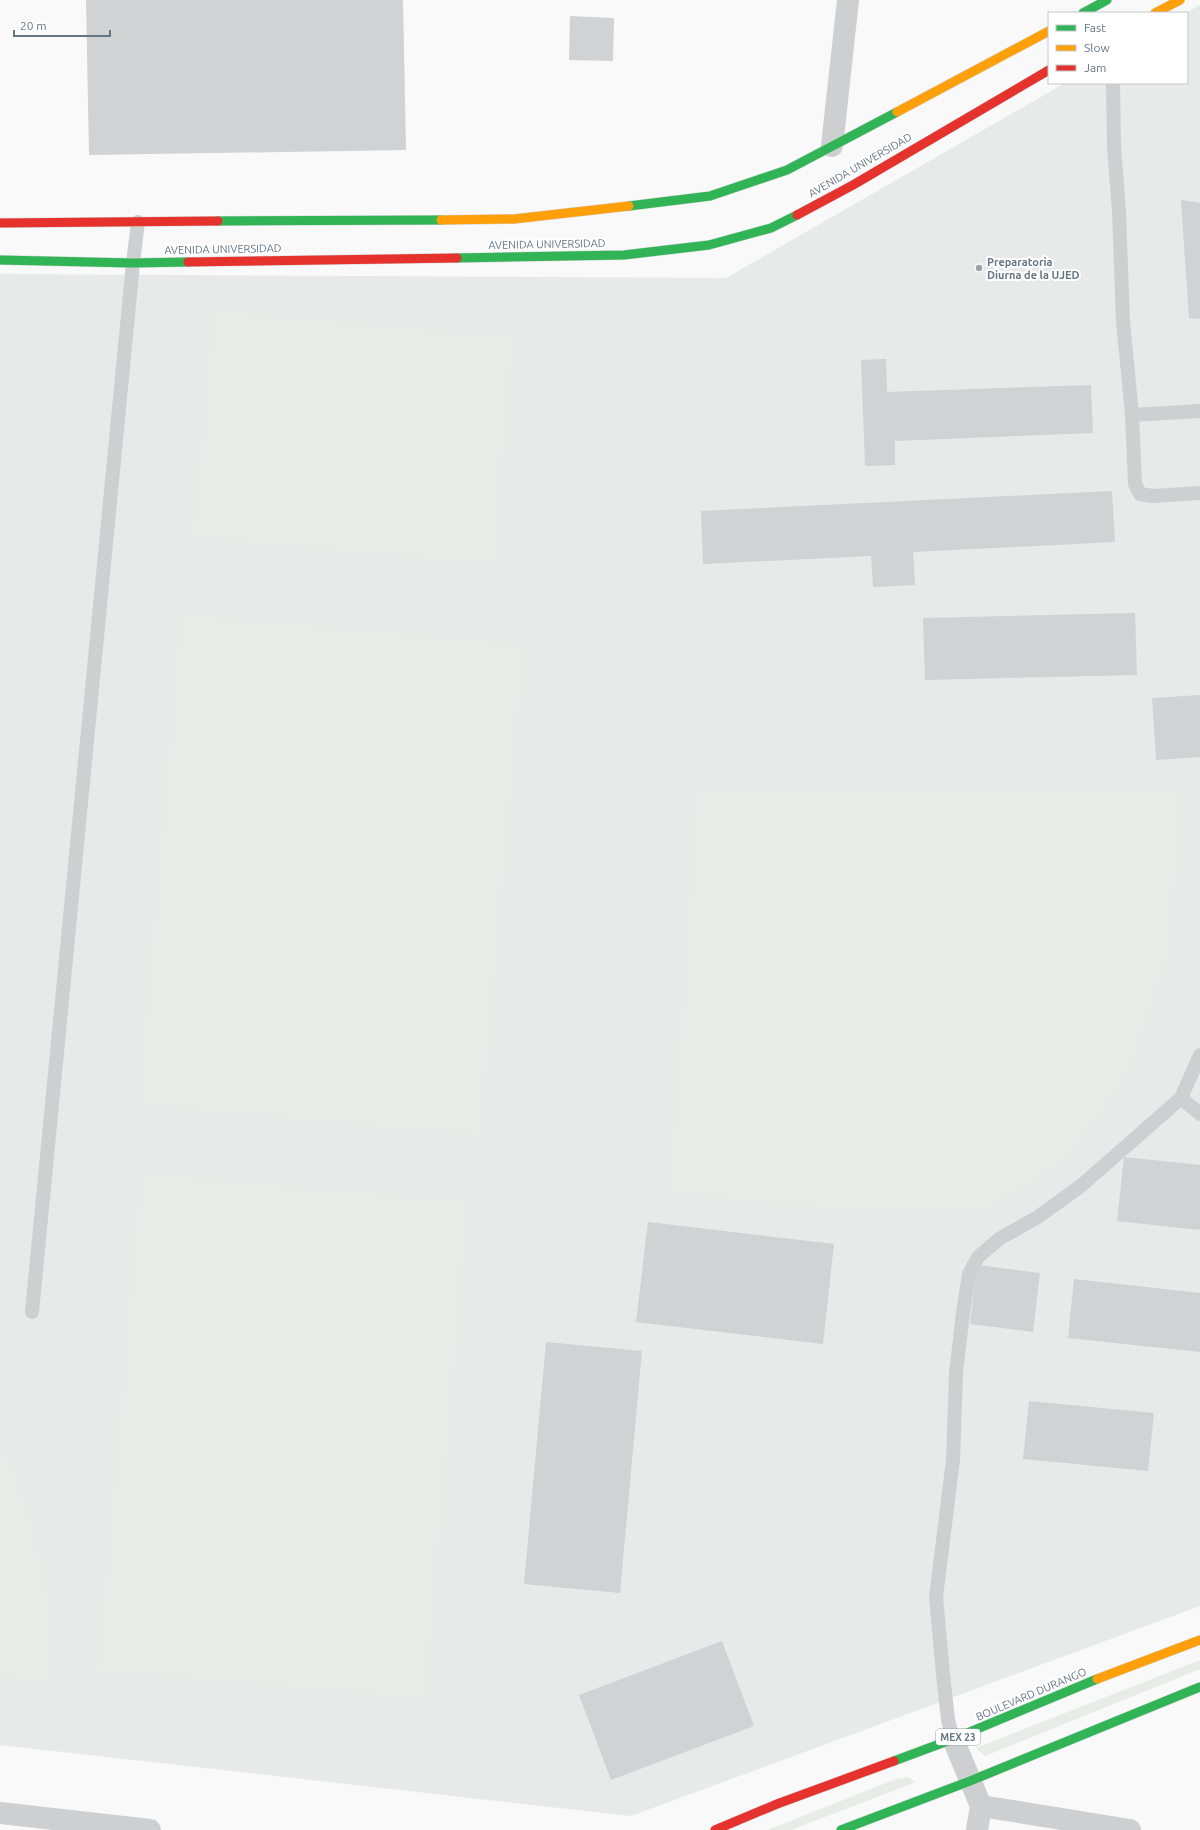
<svg xmlns="http://www.w3.org/2000/svg" width="1200" height="1830" font-family="Ubuntu,sans-serif">
  <style>
    .built { fill: #e8e9e9 }
    .green { fill: #e8ebe6 }
    .building { fill: #d0d2d3 }
    .lines { fill: none; stroke-linecap: round; stroke-linejoin: round }
    .fast-casing { stroke: #d5d6d7; stroke-width: 10 }
    .slow-casing { stroke: #d5d6d7; stroke-width: 10 }
    .jam-casing { stroke: #d5d6d7; stroke-width: 10 }
    .lane { stroke: #cecfd0; stroke-width: 14 }
    .street { stroke: #cecfd0; stroke-width: 22 }
    .fast { stroke: #30b455; stroke-width: 9 }
    .slow { stroke: #ff9f0a; stroke-width: 9 }
    .jam { stroke: #e5322d; stroke-width: 9 }
    .poi-dot { fill: #99a4ac; stroke: #fff; stroke-width: 1.5 }
    .labels { text-anchor: middle; stroke-width: 4; stroke-linejoin: round; paint-order: stroke }
    .shield { fill: #fff; stroke: #939fa8; stroke-width: 1 }
    .shield-label { font-size: 10px; font-weight: bold; fill: #657683 }
    .street-label { font-size: 11px; fill: #657683; stroke: #fff }
    .poi-label { font-size: 11px; font-weight: bold; fill: #657683; stroke: #fff; text-anchor: start }
  </style>
  <rect width="100%" height="100%" fill="#f9f9f9"/>
  <polygon class="built" points="1200,5 1200,1606 631,1816 0,1745 0,274 726,278 1065,83 1187,83 1186,13"/>
  <g class="green">
    <polygon points="213,310 514,337 494,565 192,538"/>
    <polygon points="180,614 525,644 481,1136 137,1105"/>
    <polygon points="697,792 1182,792 1178,856 1167,962 1129,1072 1067,1159 984,1211 906,1211 788,1206 668,1192"/>
    <polygon points="140,1173 469,1201 426,1699 97,1671"/>
    <polygon points="0,1449 13,1466 33,1525 44,1575 52,1632 49,1682 0,1677"/>
    <polygon points="1200,1660 1200,1669 985,1756 976,1748"/>
    <polygon points="908,1777 916,1782 791,1830 768,1830 896,1779"/>
  </g>
  <g class="building">
    <polygon points="86,0 403,0 406,150 89,155"/>
    <polygon points="570,16 614,18 613,61 569,60"/>
    <polygon points="1181,200 1200,203 1200,319 1189,318"/>
    <polygon points="886,359 887,392 1091,385 1093,433 895,441 895,465 865,466 861,360"/>
    <polygon points="1112,491 1115,542 913,552 915,585 873,587 871,556 703,564 701,511"/>
    <polygon points="1135,613 1137,675 925,680 923,618"/>
    <polygon points="1200,695 1200,757 1156,760 1152,698"/>
    <polygon points="1124,1157 1200,1165 1200,1230 1117,1221"/>
    <polygon points="648,1222 834,1244 823,1344 636,1322"/>
    <polygon points="977,1265 1040,1273 1033,1332 970,1324"/>
    <polygon points="1074,1279 1200,1293 1200,1352 1068,1338"/>
    <polygon points="546,1342 642,1351 620,1593 524,1584"/>
    <polygon points="1029,1401 1154,1413 1148,1471 1023,1459"/>
    <polygon points="722,1641 754,1726 611,1780 579,1695"/>
  </g>
  <g class="lines">
    <defs>
      <g id="fast">
        <polyline points="1083,13 1107,0"/>
        <polyline points="629,206 710,196 787,170 897,112"/>
        <polyline points="218,221 441,220"/>
        <polyline points="457,258 624,255 709,245 771,228 797,215"/>
        <polyline points="0,260 133,263 188,262"/>
        <polyline points="894,1761 953,1739 1097,1679"/>
        <polyline points="841,1830 970,1781 1200,1687"/>
      </g>
      <g id="slow">
        <polyline points="1155,13 1180,0"/>
        <polyline points="897,112 1049,31"/>
        <polyline points="441,220 514,219 629,206"/>
        <polyline points="1097,1679 1200,1640"/>
      </g>
      <g id="jam">
        <polyline points="797,215 853,185 1049,70"/>
        <polyline points="0,223 218,221"/>
        <polyline points="188,262 457,258"/>
        <polyline points="715,1830 777,1804 894,1761"/>
      </g>
    </defs>
    <use href="#fast" class="fast-casing"/>
    <use href="#slow" class="slow-casing"/>
    <use href="#jam" class="jam-casing"/>
    <g class="lane">
      <polyline points="1113,83 1114,147 1119,211 1123,321 1132,415 1135,484 1140,494 1153,496 1200,493"/>
      <polyline points="1132,415 1200,411"/>
      <polyline points="1181,1098 1200,1114"/>
      <polyline points="32,1312 133,263 138,222"/>
      <polyline points="953,1739 948,1720 943,1674 936,1597 953,1460 956,1373 963,1313 969,1274 978,1257 999,1239 1038,1217 1082,1185 1181,1098 1200,1055"/>
    </g>
    <g class="street">
      <polyline points="832,146 848,0"/>
      <polyline points="953,1739 981,1806 1130,1830"/>
      <polyline points="0,1813 150,1830"/>
      <polyline points="977,1830 981,1806"/>
    </g>
    <use href="#fast" class="fast"/>
    <use href="#slow" class="slow"/>
    <use href="#jam" class="jam"/>
  </g>
  <circle class="poi-dot" cx="979" cy="268" r="4"/>
  <g class="labels">
    <rect class="shield" x="936" y="1729" width="44" height="16" rx="3"/>
    <g class="shield-label">
      <text x="958" y="1741">MEX 23</text>
    </g>
    <g class="street-label">
      <text transform="translate(860 165) rotate(-30)" y="4">AVENIDA UNIVERSIDAD</text>
      <text transform="translate(547 244) rotate(-1)" y="4">AVENIDA UNIVERSIDAD</text>
      <text transform="translate(223 249) rotate(-1)" y="4">AVENIDA UNIVERSIDAD</text>
      <text transform="translate(1031 1694) rotate(-23)" y="4">BOULEVARD DURANGO</text>
    </g>
    <g class="poi-label">
      <text x="987" y="266">Preparatoria<tspan x="987" dy="13">Diurna de la UJED</tspan></text>
    </g>
  </g>
  <rect x="1048" y="12" width="140" height="72" fill="#ffffff" stroke="#c1c8cd"/>
  <rect x="1056" y="25" width="20" height="6" fill="#30b455" stroke="#c1c8cd"/>
  <text x="1084" y="32" font-size="12" fill="#657683">Fast</text>
  <rect x="1056" y="45" width="20" height="6" fill="#ff9f0a" stroke="#c1c8cd"/>
  <text x="1084" y="52" font-size="12" fill="#657683">Slow</text>
  <rect x="1056" y="65" width="20" height="6" fill="#e5322d" stroke="#c1c8cd"/>
  <text x="1084" y="72" font-size="12" fill="#657683">Jam</text>
  <path d="M14 30v6h96v-6" fill="none" stroke="#657683" stroke-width="2"/>
  <text x="20" y="30" font-size="12" fill="#657683" stroke="#ffffff" stroke-width="3" paint-order="stroke">20 m</text>
</svg>
